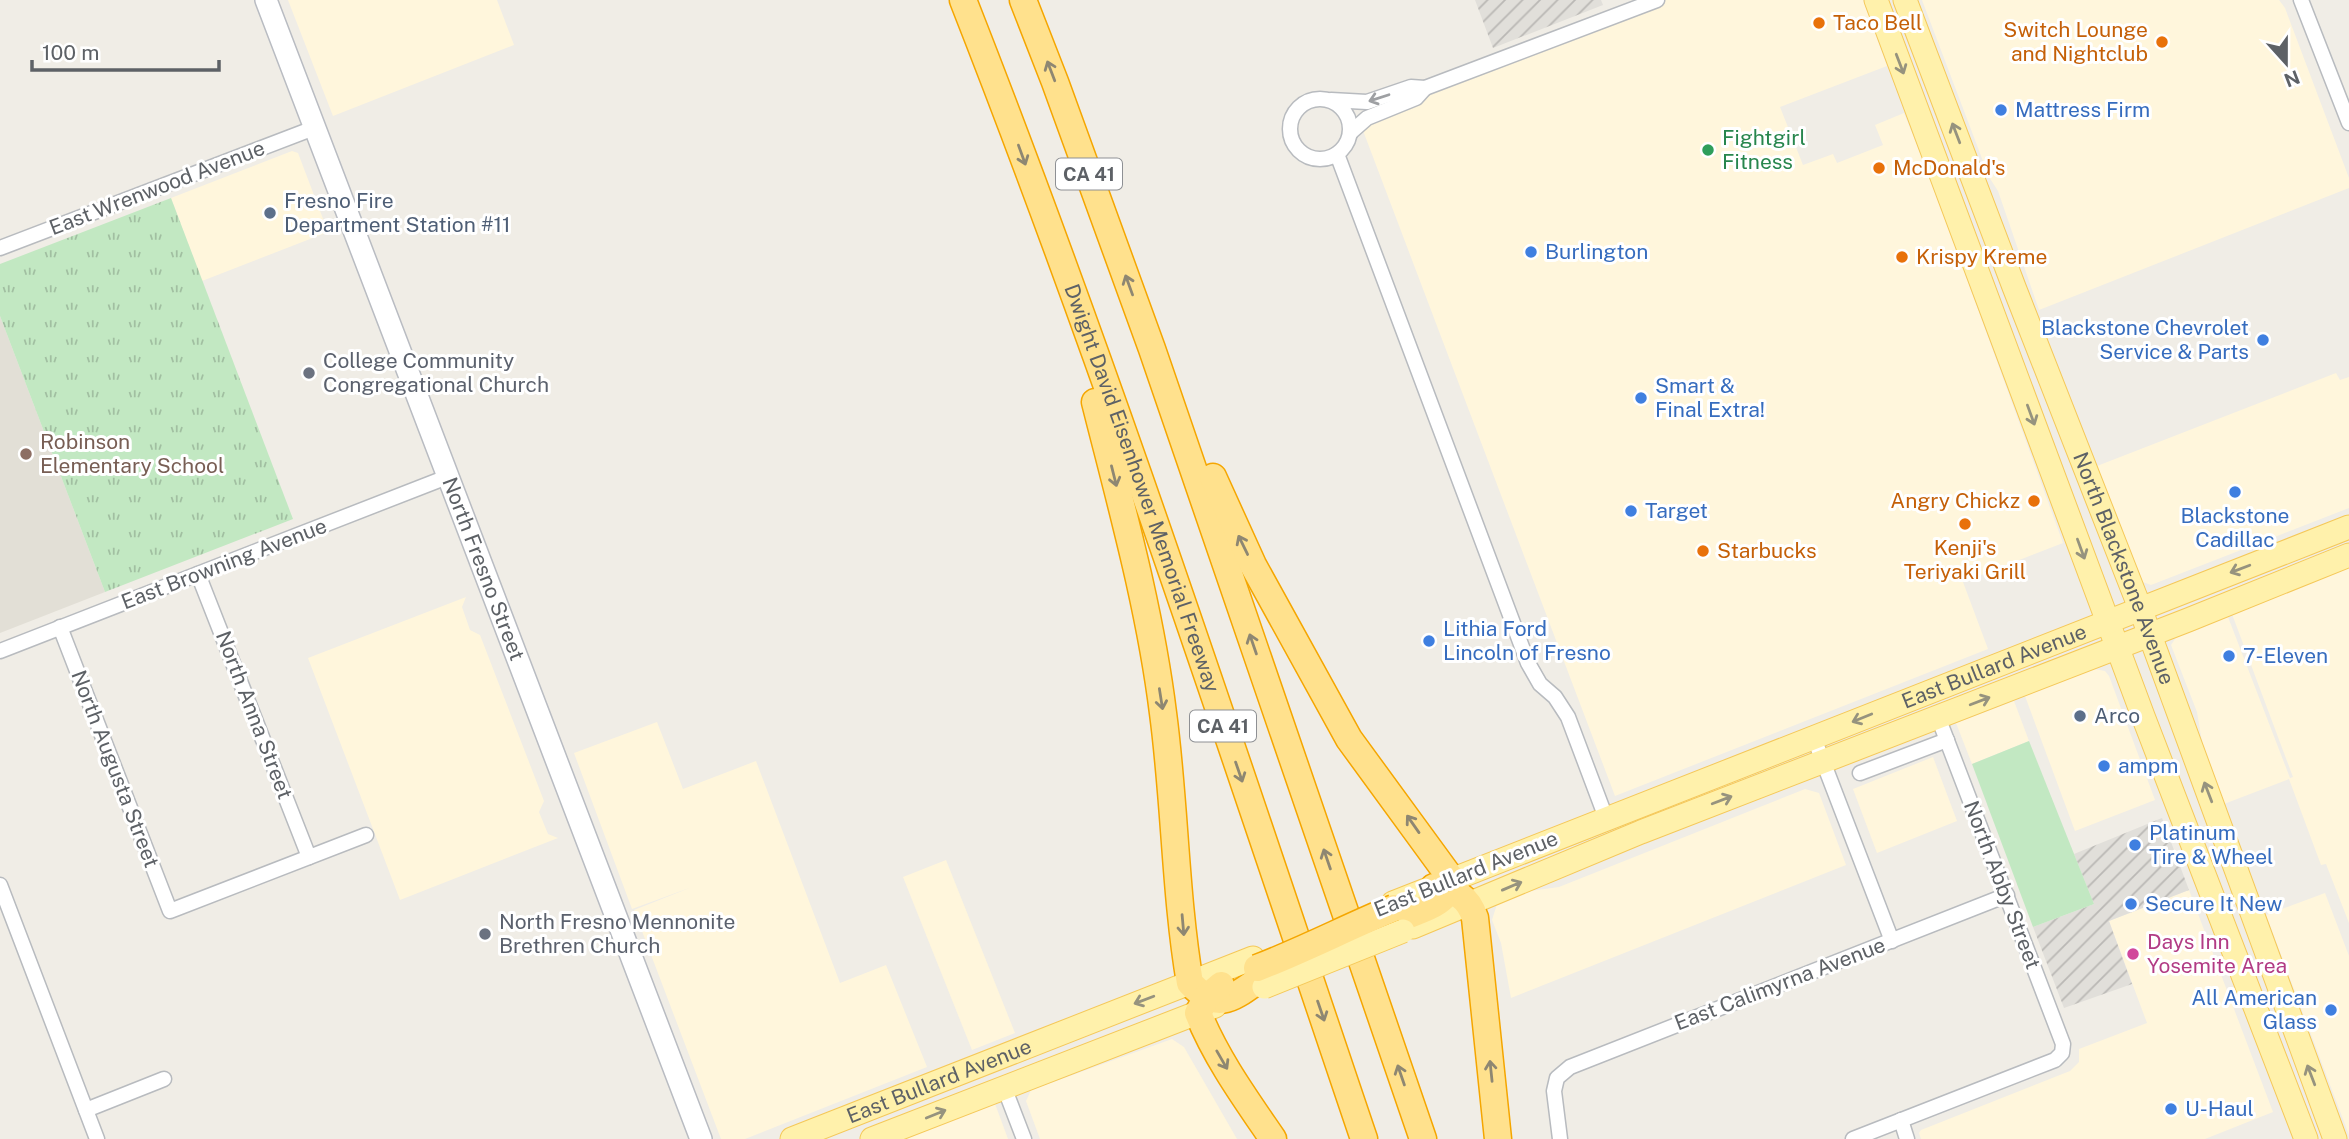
<svg xmlns="http://www.w3.org/2000/svg" width="2349" height="1139" font-family="'Public Sans',sans-serif">
  <style>
    .commercial { fill: #fff6dc }
    .industrial { fill: url(#industrial-furrows) }
    .education { fill: #e2dfd6 }
    .green { fill: #c2e8c2 }
    .park { fill: url(#park-tufts) }
    .lines { fill: none; stroke-linecap: round; stroke-linejoin: round }
    .minor-casing { stroke: #b8bbbf; stroke-width: 17 }
    .secondary-casing { stroke: #b9bcc2; stroke-width: 24 }
    .primary-casing { stroke: #f5c859; stroke-width: 25 }
    .motorway-casing { stroke: #f5a600; stroke-width: 29 }
    .minor { stroke: #fff; stroke-width: 14 }
    .secondary { stroke: #fff; stroke-width: 21 }
    .primary { stroke: #fff1ab; stroke-width: 23 }
    .motorway { stroke: #ffe18d; stroke-width: 26 }
    .primary-bridge-casing { stroke: #f5c859; stroke-width: 25; stroke-linecap: butt }
    .motorway-bridge-casing { stroke: #f5a600; stroke-width: 29; stroke-linecap: butt }
    .primary-bridge { stroke: #fff1ab; stroke-width: 23 }
    .motorway-bridge { stroke: #ffe18d; stroke-width: 26 }
    .oneway { stroke: #96937e }
    .oneway2 { stroke: #8e8772 }
    .oneway3 { stroke: #9ea0a3 }
    .food-dot { fill: #e8710a; stroke: #fff; stroke-width: 2.5 }
    .shop-dot { fill: #3f7fe0; stroke: #fff; stroke-width: 2.5 }
    .leisure-dot { fill: #2e9e5b; stroke: #fff; stroke-width: 2.5 }
    .service-dot { fill: #5c6f8a; stroke: #fff; stroke-width: 2.5 }
    .worship-dot { fill: #6b7280; stroke: #fff; stroke-width: 2.5 }
    .education-dot { fill: #8d6e63; stroke: #fff; stroke-width: 2.5 }
    .hotel-dot { fill: #d1479c; stroke: #fff; stroke-width: 2.5 }
    .labels { text-anchor: middle; stroke-width: 6; stroke-linejoin: round; paint-order: stroke }
    .shield { fill: #fff; stroke: #8e9094; stroke-width: 2 }
    .shield-label { font-size: 19px; font-weight: bold; fill: #5d6166 }
    .food-label { font-size: 21px; fill: #c56008; stroke: #fff; text-anchor: start }
    .shop-label { font-size: 21px; fill: #366cbe; stroke: #fff; text-anchor: start }
    .leisure-label { font-size: 21px; fill: #27864d; stroke: #fff; text-anchor: start }
    .street-label { font-size: 21px; fill: #5d6166; stroke: #fff }
    .service-label { font-size: 21px; fill: #4e5e75; stroke: #fff; text-anchor: start }
    .worship-label { font-size: 21px; fill: #5b616d; stroke: #fff; text-anchor: start }
    .education-label { font-size: 21px; fill: #785e54; stroke: #fff; text-anchor: start }
    .hotel-label { font-size: 21px; fill: #b23c85; stroke: #fff; text-anchor: start }
  </style>
  <defs>
    <pattern id="industrial-furrows" width="10" height="10" patternUnits="userSpaceOnUse" patternTransform="scale(1.75)"><rect width="10" height="10" fill="#e1dfda"/><path d="M-1 1l2-2M0 10L10 0M9 11l2-2" fill="none" stroke="#bab8b5"/></pattern>
    <pattern id="park-tufts" width="24" height="20" patternUnits="userSpaceOnUse" patternTransform="scale(1.75)"><rect width="24" height="20" fill="#c2e8c2"/><path d="M3 7l-1-3M5 7V3M7 7l1-3M15 17l-1-3M17 17v-4M19 17l1-3" fill="none" stroke="#a1bfa1"/></pattern>
  </defs>
  <rect width="100%" height="100%" fill="#f0ede6"/>
  <g class="commercial">
    <polygon points="288,0 497,0 514,45 333,116"/>
    <polygon points="1665,0 1863,0 1887,66 1780,107 1803,165 1833,154 1837,163 1883,145 1875,125 1904,113 1931,180 2063,543 1963,582 1988,649 1615,796 1359,120"/>
    <polygon points="1922,0 2279,0 2285,8 2349,178 2349,188 2039,310 1998,191 1989,177"/>
    <polygon points="292,151 298,153 328,232 202,281 171,198"/>
    <polygon points="2336,373 2340,380 2349,377 2349,508 2151,585 2140,581 2097,466"/>
    <polygon points="2349,568 2349,923 2326,864 2321,865 2289,779 2224,804 2203,748 2197,712 2171,645 2177,636 2228,617 2290,778 2293,777 2232,614"/>
    <polygon points="466,597 462,607 470,630 480,635 544,801 539,812 548,834 558,838 400,900 308,658"/>
    <polygon points="2094,669 2105,671 2109,676 2155,800 2075,831 2025,696"/>
    <polygon points="2014,701 2029,741 1972,764 1956,723"/>
    <polygon points="657,722 683,789 756,761 840,983 886,965 927,1067 745,1139 721,1139 634,910 692,887 632,909 574,753"/>
    <polygon points="1933,757 1957,821 1877,853 1853,789"/>
    <polygon points="1805,789 1819,793 1846,865 1511,998 1501,943 1492,920 1497,904 1530,891 1559,887"/>
    <polygon points="946,860 1015,1033 972,1050 903,877"/>
    <polygon points="2189,890 2273,1112 2205,1139 1921,1139 1919,1133 1921,1130 2070,1071 2079,1062 2079,1049 2147,1023 2109,921"/>
    <polygon points="2325,893 2349,956 2349,1135 2266,915"/>
    <polygon points="1172,1039 1184,1047 1237,1139 1040,1139 1026,1101 1031,1090"/>
    <polygon points="994,1101 1008,1139 903,1139"/>
  </g>
  <g class="industrial">
    <polygon points="1475,0 1601,0 1603,5 1493,48"/>
    <polygon points="2162,818 2189,890 2109,921 2132,984 2064,1008 2033,927 2094,904 2074,854"/>
  </g>
  <polygon class="education" points="0,316 105,592 0,633"/>
  <polygon class="green" points="2029,741 2094,904 2033,927 1972,764"/>
  <polygon class="park" points="171,198 293,519 105,592 0,316 0,264"/>
  <g class="lines">
    <defs>
      <g id="minor">
        <polyline points="2301,0 2349,123"/>
        <circle cx="1320" cy="129" r="30"/>
        <polyline points="1331,100 1367,102 1411,87 1425,88 1657,0"/>
        <polyline points="1350,133 1367,118 1416,98 1425,88"/>
        <polyline points="1337,154 1528,663 1540,684 1555,697 1568,717 1606,818"/>
        <polyline points="0,248 314,128"/>
        <polyline points="198,574 309,857"/>
        <polyline points="60,627 170,911 366,835"/>
        <polyline points="0,651 447,477"/>
        <polyline points="1814,738 1892,941"/>
        <polyline points="1860,773 1947,740"/>
        <polyline points="0,885 97,1139"/>
        <polyline points="1004,1087 1024,1139"/>
        <polyline points="86,1110 164,1079"/>
        <polyline points="1901,1120 1907,1139"/>
        <polyline points="1560,1139 1554,1091 1557,1078 1570,1067 2007,895"/>
        <polyline points="1853,1139 2055,1060 2062,1053 2063,1044 1938,717"/>
      </g>
      <g id="secondary">
        <path id="s1" d="M266 0 701 1139"/>
      </g>
      <g id="primary">
        <polyline points="1876,0 2143,716 2306,1139"/>
        <path id="s2" d="M1905 0 2014 287 2140 608 2335 1139"/>
        <path id="s3" d="M1393 903 2349 527"/>
        <polyline points="1413,927 1641,832 2188,620 2349,555"/>
        <path id="s4" d="M792 1139 1253 958"/>
        <polyline points="872,1139 1215,1006"/>
      </g>
      <g id="motorway">
        <path id="s5" d="M963 0C1110 374 1235 758 1364 1139"/>
        <polyline points="1023,0 1055,82 1152,349 1423,1139"/>
        <path d="M1095 402C1121 505 1150 608 1163 713 1175 802 1175 895 1190 983 1218 1013 1233 998 1261 978"/>
        <path d="M1213 477 1253 565 1349 739 1452 880C1449 905 1419 910 1399 919"/>
        <path d="M1434 887C1456 891 1468 896 1475 918L1498 1139"/>
        <path d="M1221 985 1207 997 1198 1013C1216 1058 1245 1098 1273 1139"/>
      </g>
    </defs>
    <use href="#minor" class="minor-casing"/>
    <use href="#secondary" class="secondary-casing"/>
    <use href="#primary" class="primary-casing"/>
    <use href="#motorway" class="motorway-casing"/>
    <use href="#minor" class="minor"/>
    <use href="#secondary" class="secondary"/>
    <use href="#primary" class="primary"/>
    <use href="#motorway" class="motorway"/>
    <defs>
      <polyline id="primary-bridge" points="1264,987 1403,931"/>
      <path id="motorway-bridge" d="M1257 968C1304 950 1348 927 1394 908"/>
    </defs>
    <use href="#primary-bridge" class="primary-bridge-casing"/>
    <use href="#motorway-bridge" class="motorway-bridge-casing"/>
    <use href="#primary-bridge" class="primary-bridge"/>
    <use href="#motorway-bridge" class="motorway-bridge"/>
  </g>
  <defs><path id="oneway-shaft" d="M-6 0H5M1.5-3L5.5 0L1.5 3" fill="none" stroke-width="1.6" stroke-linecap="round" stroke-linejoin="round" transform="scale(1.75)"/></defs>
  <g class="oneway">
    <use href="#oneway-shaft" transform="translate(1900 64) rotate(69)"/>
    <use href="#oneway-shaft" transform="translate(1956 133) rotate(-111)"/>
    <use href="#oneway-shaft" transform="translate(2031 415) rotate(70)"/>
    <use href="#oneway-shaft" transform="translate(2081 549) rotate(70)"/>
    <use href="#oneway-shaft" transform="translate(2240 569) rotate(159)"/>
    <use href="#oneway-shaft" transform="translate(1980 701) rotate(-21)"/>
    <use href="#oneway-shaft" transform="translate(1862 718) rotate(158)"/>
    <use href="#oneway-shaft" transform="translate(2208 792) rotate(-111)"/>
    <use href="#oneway-shaft" transform="translate(1722 800) rotate(-21)"/>
    <use href="#oneway-shaft" transform="translate(1512 886) rotate(-23)"/>
    <use href="#oneway-shaft" transform="translate(1144 1000) rotate(159)"/>
    <use href="#oneway-shaft" transform="translate(2311 1075) rotate(-111)"/>
    <use href="#oneway-shaft" transform="translate(936 1114) rotate(-22)"/>
  </g>
  <g class="oneway2">
    <use href="#oneway-shaft" transform="translate(1051 71) rotate(-111)"/>
    <use href="#oneway-shaft" transform="translate(1022 155) rotate(70)"/>
    <use href="#oneway-shaft" transform="translate(1129 285) rotate(-110)"/>
    <use href="#oneway-shaft" transform="translate(1114 476) rotate(76)"/>
    <use href="#oneway-shaft" transform="translate(1243 545) rotate(-116)"/>
    <use href="#oneway-shaft" transform="translate(1253 644) rotate(-109)"/>
    <use href="#oneway-shaft" transform="translate(1161 699) rotate(81)"/>
    <use href="#oneway-shaft" transform="translate(1239 772) rotate(71)"/>
    <use href="#oneway-shaft" transform="translate(1413 824) rotate(-125)"/>
    <use href="#oneway-shaft" transform="translate(1327 859) rotate(-109)"/>
    <use href="#oneway-shaft" transform="translate(1183 925) rotate(85)"/>
    <use href="#oneway-shaft" transform="translate(1321 1011) rotate(71)"/>
    <use href="#oneway-shaft" transform="translate(1222 1060) rotate(60)"/>
    <use href="#oneway-shaft" transform="translate(1491 1071) rotate(-96)"/>
    <use href="#oneway-shaft" transform="translate(1401 1075) rotate(-109)"/>
  </g>
  <use class="oneway3" href="#oneway-shaft" transform="translate(1379 98) rotate(162)"/>
  <g class="food-dot">
    <circle cx="1819" cy="23" r="7"/>
    <circle cx="2162" cy="42" r="7"/>
    <circle cx="1879" cy="168" r="7"/>
    <circle cx="1902" cy="257" r="7"/>
    <circle cx="2034" cy="501" r="7"/>
    <circle cx="1965" cy="524" r="7"/>
    <circle cx="1703" cy="551" r="7"/>
  </g>
  <g class="shop-dot">
    <circle cx="2001" cy="110" r="7"/>
    <circle cx="1531" cy="252" r="7"/>
    <circle cx="2263" cy="340" r="7"/>
    <circle cx="1641" cy="398" r="7"/>
    <circle cx="2235" cy="492" r="7"/>
    <circle cx="1631" cy="511" r="7"/>
    <circle cx="1429" cy="641" r="7"/>
    <circle cx="2229" cy="656" r="7"/>
    <circle cx="2104" cy="766" r="7"/>
    <circle cx="2135" cy="845" r="7"/>
    <circle cx="2131" cy="904" r="7"/>
    <circle cx="2331" cy="1010" r="7"/>
    <circle cx="2171" cy="1109" r="7"/>
  </g>
  <circle class="leisure-dot" cx="1708" cy="150" r="7"/>
  <g class="service-dot">
    <circle cx="270" cy="213" r="7"/>
    <circle cx="2080" cy="716" r="7"/>
  </g>
  <g class="worship-dot">
    <circle cx="309" cy="373" r="7"/>
    <circle cx="485" cy="934" r="7"/>
  </g>
  <circle class="education-dot" cx="26" cy="454" r="7"/>
  <circle class="hotel-dot" cx="2133" cy="954" r="7"/>
  <g class="labels">
    <g class="shield">
      <rect x="1056" y="158.5" width="66" height="31" rx="5"/>
      <rect x="1190" y="710.5" width="66" height="31" rx="5"/>
    </g>
    <g class="shield-label">
      <text x="1089" y="181">CA 41</text>
      <text x="1223" y="733">CA 41</text>
    </g>
    <g class="food-label">
      <text x="1833" y="30">Taco Bell</text>
      <text x="2148" y="37" text-anchor="end">Switch Lounge<tspan x="2148" dy="24">and Nightclub</tspan></text>
      <text x="1893" y="175">McDonald's</text>
      <text x="1916" y="264">Krispy Kreme</text>
      <text x="2020" y="508" text-anchor="end">Angry Chickz</text>
      <text x="1965" y="555" text-anchor="middle">Kenji's<tspan x="1965" dy="24">Teriyaki Grill</tspan></text>
      <text x="1717" y="558">Starbucks</text>
    </g>
    <g class="shop-label">
      <text x="2015" y="117">Mattress Firm</text>
      <text x="1545" y="259">Burlington</text>
      <text x="2249" y="335" text-anchor="end">Blackstone Chevrolet<tspan x="2249" dy="24">Service &amp; Parts</tspan></text>
      <text x="1655" y="393">Smart &amp;<tspan x="1655" dy="24">Final Extra!</tspan></text>
      <text x="1645" y="518">Target</text>
      <text x="2235" y="523" text-anchor="middle">Blackstone<tspan x="2235" dy="24">Cadillac</tspan></text>
      <text x="1443" y="636">Lithia Ford<tspan x="1443" dy="24">Lincoln of Fresno</tspan></text>
      <text x="2243" y="663">7-Eleven</text>
      <text x="2118" y="773">ampm</text>
      <text x="2149" y="840">Platinum<tspan x="2149" dy="24">Tire &amp; Wheel</tspan></text>
      <text x="2145" y="911">Secure It New</text>
      <text x="2317" y="1005" text-anchor="end">All American<tspan x="2317" dy="24">Glass</tspan></text>
      <text x="2185" y="1116">U-Haul</text>
    </g>
    <g class="leisure-label">
      <text x="1722" y="145">Fightgirl<tspan x="1722" dy="24">Fitness</tspan></text>
    </g>
    <g class="street-label">
      <text transform="translate(157 188) rotate(-21)" y="7">East Wrenwood Avenue</text>
      <text dy="7" stroke="none"><textPath href="#s5" startOffset="520">Dwight David Eisenhower Memorial Freeway</textPath></text>
      <text transform="translate(224 564) rotate(-21)" y="7">East Browning Avenue</text>
      <text dy="7" stroke="none"><textPath href="#s2" startOffset="609">North Blackstone Avenue</textPath></text>
      <text dy="7" stroke="none"><textPath href="#s1" startOffset="609">North Fresno Street</textPath></text>
      <text dy="7" stroke="none"><textPath href="#s3" startOffset="646">East Bullard Avenue</textPath></text>
      <text transform="translate(254 715) rotate(69)" y="7">North Anna Street</text>
      <text transform="translate(115 769) rotate(69)" y="7">North Augusta Street</text>
      <text transform="translate(1466 874) rotate(-22)" y="7">East Bullard Avenue</text>
      <text transform="translate(2002 885) rotate(69)" y="7">North Abby Street</text>
      <text transform="translate(1780 984) rotate(-21)" y="7">East Calimyrna Avenue</text>
      <text dy="7" stroke="none"><textPath href="#s4" startOffset="158">East Bullard Avenue</textPath></text>
    </g>
    <g class="service-label">
      <text x="284" y="208">Fresno Fire<tspan x="284" dy="24">Department Station #11</tspan></text>
      <text x="2094" y="723">Arco</text>
    </g>
    <g class="worship-label">
      <text x="323" y="368">College Community<tspan x="323" dy="24">Congregational Church</tspan></text>
      <text x="499" y="929">North Fresno Mennonite<tspan x="499" dy="24">Brethren Church</tspan></text>
    </g>
    <g class="education-label">
      <text x="40" y="449">Robinson<tspan x="40" dy="24">Elementary School</tspan></text>
    </g>
    <g class="hotel-label">
      <text x="2147" y="949">Days Inn<tspan x="2147" dy="24">Yosemite Area</tspan></text>
    </g>
  </g>
  <g transform="translate(2286 63) rotate(159)" stroke="#ffffff" stroke-width="5" paint-order="stroke">
  <path d="M0-5L12 26L0 18L-12 26Z" fill="#5d6166"/>
  <text y="-10" font-size="19" font-weight="bold" text-anchor="middle" fill="#5d6166">N</text>
  </g>
  <path d="M32 60v10h187v-10" fill="none" stroke="#5d6166" stroke-width="3.5"/>
  <text x="42" y="60" font-size="21" fill="#5d6166" stroke="#ffffff" stroke-width="5" paint-order="stroke">100 m</text>
</svg>
